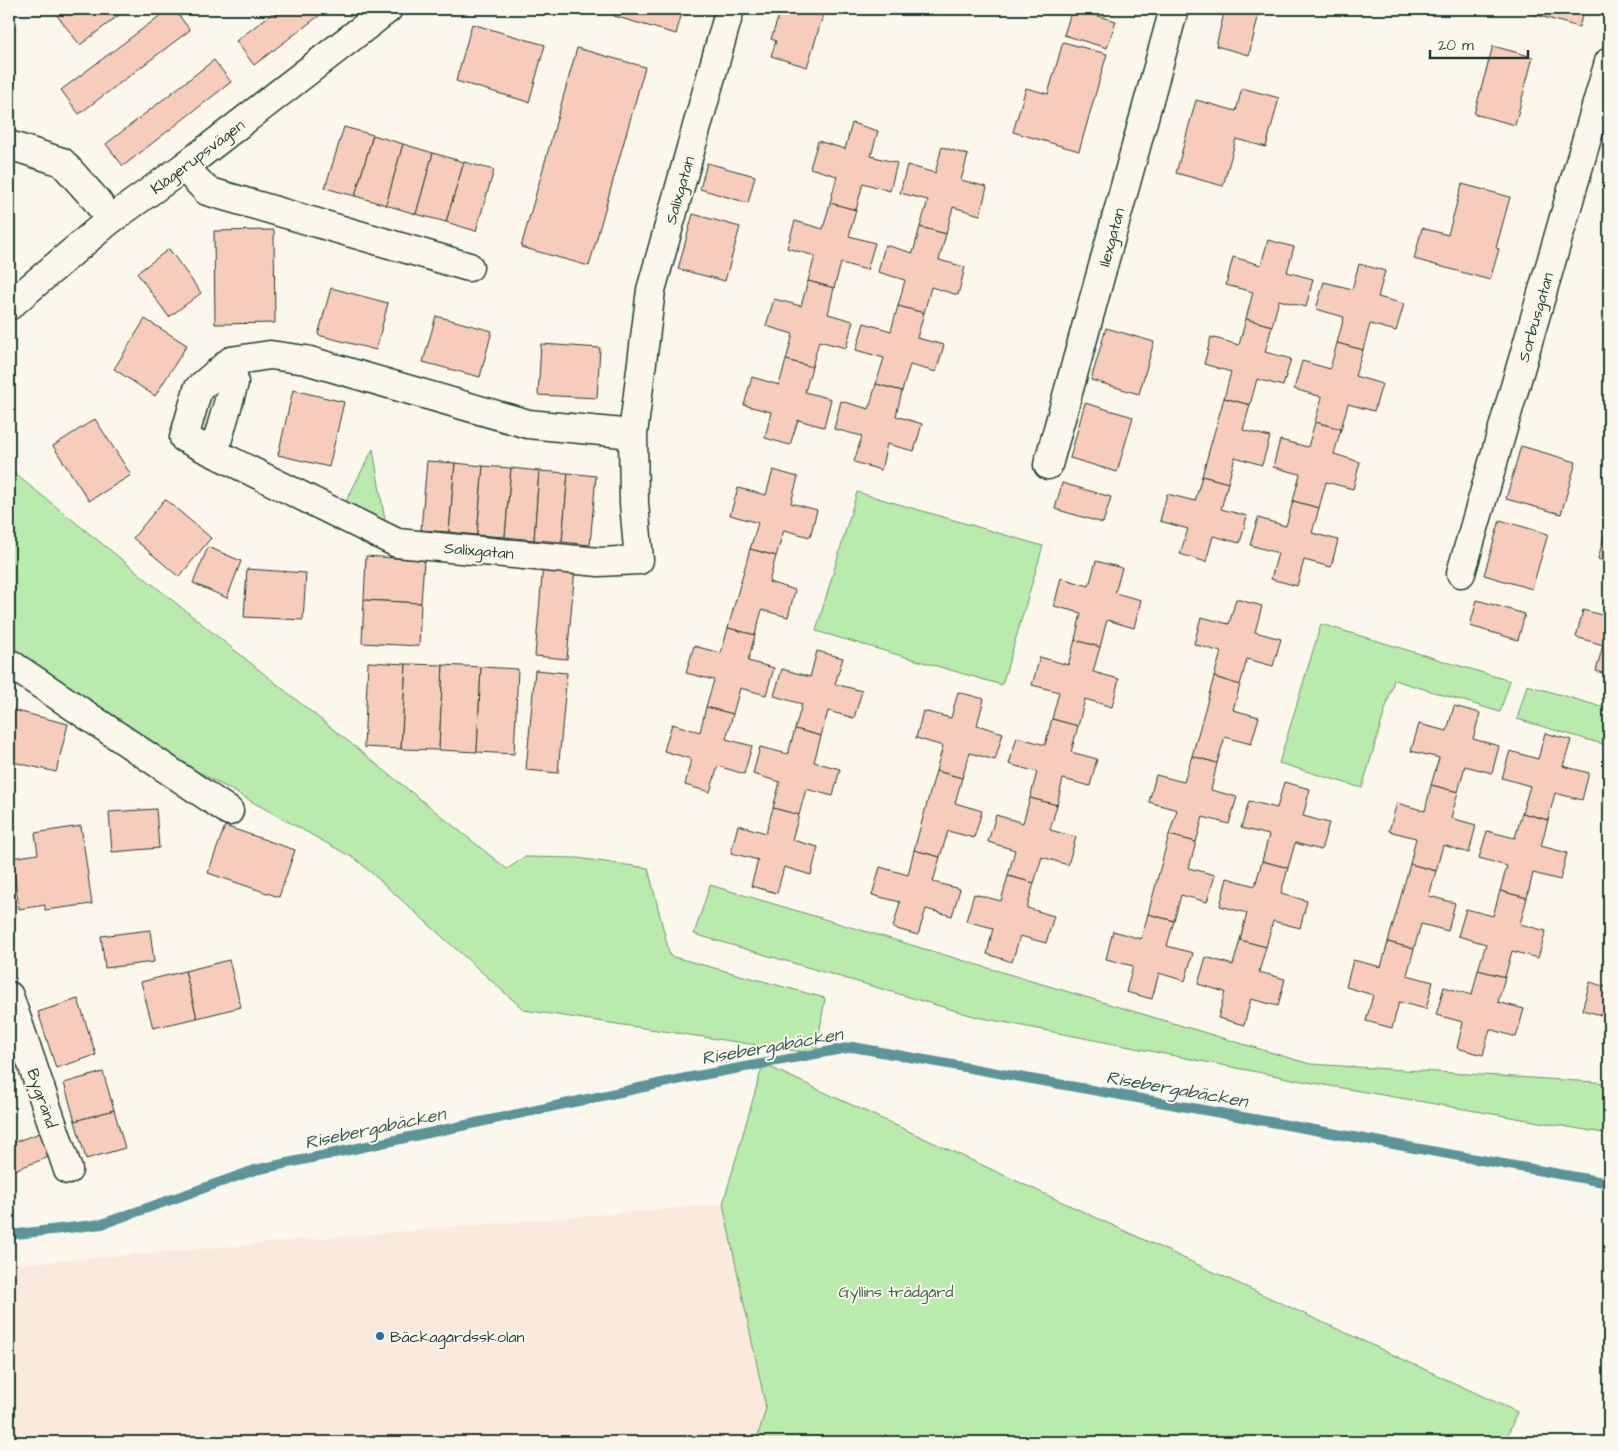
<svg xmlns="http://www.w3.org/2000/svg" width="1618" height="1451" font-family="'Architects Daughter',sans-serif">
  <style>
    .built { fill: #faeadd }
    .green { fill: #b9ebac; stroke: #6c9470 }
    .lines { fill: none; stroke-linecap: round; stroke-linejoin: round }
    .stream { stroke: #5a9699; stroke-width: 10 }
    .building { fill: #f8ccba; stroke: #1f3d34 }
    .minor-casing { stroke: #1f3d34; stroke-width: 31 }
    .minor { stroke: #fbf7ec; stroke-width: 28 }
    .poi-dot { fill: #1f6fb2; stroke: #fbf7ec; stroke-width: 2 }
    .labels { text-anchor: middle; stroke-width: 4; stroke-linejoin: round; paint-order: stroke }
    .street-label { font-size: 16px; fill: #1f3d34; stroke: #fbf7ec }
    .park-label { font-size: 16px; fill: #3e604c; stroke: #fbf7ec }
    .poi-label { font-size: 16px; fill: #1f3d34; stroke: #fbf7ec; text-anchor: start }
    .water-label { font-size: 18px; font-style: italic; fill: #335b56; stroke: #fbf7ec }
  </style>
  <rect width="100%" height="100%" fill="#fbf7ec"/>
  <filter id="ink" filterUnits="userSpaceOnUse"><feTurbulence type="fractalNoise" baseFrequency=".02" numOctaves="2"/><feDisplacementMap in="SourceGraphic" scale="10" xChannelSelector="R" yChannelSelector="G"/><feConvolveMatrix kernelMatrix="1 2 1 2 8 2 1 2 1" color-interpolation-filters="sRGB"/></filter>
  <g filter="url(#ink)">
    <polygon class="built" points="723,1204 766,1408 756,1442 9,1442 9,1265"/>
    <g class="green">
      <polygon points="373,449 386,527 344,505"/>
      <polygon points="9,469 507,869 525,857 577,858 648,868 670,956 825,998 816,1054 524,1010 357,860 197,771 9,646"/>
      <polygon points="857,492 1043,546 1002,685 816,631"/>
      <polygon points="1321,624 1510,681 1500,712 1394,680 1362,788 1279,763"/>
      <polygon points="1527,685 1609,709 1609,746 1517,719"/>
      <polygon points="710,885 1310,1064 1609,1083 1609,1134 1313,1083 977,1017 694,934"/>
      <polygon points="763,1064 1517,1412 1505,1442 756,1442 766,1408 723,1204"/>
    </g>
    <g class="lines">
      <polyline class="stream" points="9,1235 102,1224 255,1170 686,1078 853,1047 1609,1183"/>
    </g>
    <g class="building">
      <polygon points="52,9 127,9 80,45"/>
      <polygon points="169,9 174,9 190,30 79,114 61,90"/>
      <polygon points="278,9 328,9 254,65 236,41"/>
      <polygon points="616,9 683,9 676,34 614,16"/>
      <polygon points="781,9 825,9 807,67 771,56 776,41 771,39"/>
      <polygon points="1072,9 1116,21 1107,48 1064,35"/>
      <polygon points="1225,9 1260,9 1249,55 1216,46"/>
      <polygon points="1515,9 1584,9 1579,27"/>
      <polygon points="472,24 545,45 529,102 456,81"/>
      <polygon points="1063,42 1107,54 1079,151 1013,132 1026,88 1048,94"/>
      <polygon points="1493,46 1533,57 1515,125 1474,114"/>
      <polygon points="577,48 645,67 589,266 521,247"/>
      <polygon points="214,60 231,82 123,166 106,144"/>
      <polygon points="1242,88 1279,98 1266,147 1236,139 1223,186 1176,173 1196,100 1236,111"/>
      <polygon points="852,123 878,131 871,156 897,163 890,191 863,183 856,210 830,203 837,176 810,168 818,141 845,149"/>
      <polygon points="344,127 373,135 355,196 325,188"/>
      <polygon points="373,135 403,144 386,205 355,196"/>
      <polygon points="403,144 433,153 416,214 386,205"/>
      <polygon points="942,147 968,155 961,180 987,187 980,215 953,207 946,234 920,227 928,200 900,193 907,165 935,173"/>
      <polygon points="433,153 464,162 446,222 416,214"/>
      <polygon points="464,162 494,170 476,231 446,222"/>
      <polygon points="707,163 755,176 748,203 700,189"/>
      <polygon points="1462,184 1510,197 1496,248 1499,249 1490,280 1414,259 1422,228 1448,235"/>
      <polygon points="830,203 856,210 849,236 875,243 867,270 841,263 834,288 808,281 815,256 787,248 795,221 823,229"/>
      <polygon points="693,214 740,227 725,281 678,269"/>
      <polygon points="920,227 946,234 939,260 965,267 958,295 931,287 924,313 898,306 905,280 878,272 885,245 913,253"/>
      <polygon points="274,230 275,323 215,324 214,231"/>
      <polygon points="1268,240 1294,247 1287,272 1313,279 1306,307 1279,300 1272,326 1246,319 1253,292 1226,285 1233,257 1261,265"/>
      <polygon points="169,249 201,293 169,317 137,273"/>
      <polygon points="1609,263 1609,281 1604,279"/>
      <polygon points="1359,264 1385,271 1378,297 1404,304 1396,331 1370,324 1363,350 1337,343 1344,317 1316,309 1324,282 1352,289"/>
      <polygon points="808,281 834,288 828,314 853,321 846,348 819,341 812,367 786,360 793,334 766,326 774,299 801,306"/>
      <polygon points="331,288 388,303 376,350 318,335"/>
      <polygon points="898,306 924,313 917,338 944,345 936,372 910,365 902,391 876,384 884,358 856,350 864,323 891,331"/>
      <polygon points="436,316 492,331 480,377 423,362"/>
      <polygon points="145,319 187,345 155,396 114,369"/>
      <polygon points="1246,319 1272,326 1265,352 1291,359 1283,386 1257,379 1250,405 1224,398 1231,372 1204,364 1211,337 1239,345"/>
      <polygon points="1106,328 1154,342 1139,394 1091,380"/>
      <polygon points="1337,343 1363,350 1355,376 1382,384 1374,411 1348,404 1341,429 1315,422 1322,397 1294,389 1302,361 1330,369"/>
      <polygon points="541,344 600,348 597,398 538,395"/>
      <polygon points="786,360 812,367 805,392 831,399 824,427 798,420 790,445 765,438 771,412 744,405 752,377 779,385"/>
      <polygon points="876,384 902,391 896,416 922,424 914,451 887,444 881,470 854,462 862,436 834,429 841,401 869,409"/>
      <polygon points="293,390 344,402 329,467 278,455"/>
      <polygon points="1224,398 1250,405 1243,430 1270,437 1262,465 1235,457 1228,483 1202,476"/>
      <polygon points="1085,403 1133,417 1117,472 1070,458"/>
      <polygon points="95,419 131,475 89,501 53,446"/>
      <polygon points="1315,422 1341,429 1334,454 1360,462 1353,489 1326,482 1319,508 1293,501 1300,474 1273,467 1280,440 1308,447"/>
      <polygon points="1521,446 1576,462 1561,514 1506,499"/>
      <polygon points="427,461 455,463 449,532 421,530"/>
      <polygon points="455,463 483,466 477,535 449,532"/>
      <polygon points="483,466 511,468 505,537 477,535"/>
      <polygon points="511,468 539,471 534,540 505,537"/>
      <polygon points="773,470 798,477 791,503 817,510 810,537 784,530 776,556 750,549 758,523 730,515 738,488 766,495"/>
      <polygon points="539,471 568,473 562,542 534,540"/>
      <polygon points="568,473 596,476 590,545 562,542"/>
      <polygon points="1202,476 1228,483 1221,509 1247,516 1240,543 1213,536 1206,562 1180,554 1188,529 1160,521 1167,494 1195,501"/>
      <polygon points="1062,483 1111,497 1103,523 1055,509"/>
      <polygon points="165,499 211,538 179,577 133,538"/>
      <polygon points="1293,501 1319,508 1312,533 1338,540 1331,567 1304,560 1297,586 1271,579 1278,553 1250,545 1258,518 1286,526"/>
      <polygon points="1500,520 1548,534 1532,589 1484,575"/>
      <polygon points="1605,532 1609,533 1609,562 1598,559"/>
      <polygon points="208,547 241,561 227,598 193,583"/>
      <polygon points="750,549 776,556 769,582 795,590 788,617 762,610 755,635 728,628"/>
      <polygon points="366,556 424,560 421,603 364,600"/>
      <polygon points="1096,561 1122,568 1115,593 1141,600 1134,628 1107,620 1100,647 1075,640 1081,613 1054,606 1061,578 1089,586"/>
      <polygon points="543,565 575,568 567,659 535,656"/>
      <polygon points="247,569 306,573 303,620 244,617"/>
      <polygon points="1236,599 1262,606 1255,632 1281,639 1273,666 1247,659 1240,685 1214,677 1221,652 1194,644 1201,617 1229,624"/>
      <polygon points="364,600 421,603 419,646 362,643"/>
      <polygon points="1477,600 1525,614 1518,640 1470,626"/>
      <polygon points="1583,610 1609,617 1609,675 1596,671 1603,645 1576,637"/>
      <polygon points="728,628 755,635 748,661 774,668 766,695 740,688 733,714 706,707 714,680 686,673 694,646 721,653"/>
      <polygon points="1075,640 1100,647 1093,672 1119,679 1112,707 1085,699 1078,726 1052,719 1059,692 1032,685 1040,657 1068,665"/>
      <polygon points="817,651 843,658 835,684 862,691 854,718 828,711 821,736 795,729 802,704 774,696 782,669 810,677"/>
      <polygon points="368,662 406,664 401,749 364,747"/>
      <polygon points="406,664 443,665 439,750 401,749"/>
      <polygon points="443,665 481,667 477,752 439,750"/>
      <polygon points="481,667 518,669 514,754 477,752"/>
      <polygon points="535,670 567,673 558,773 526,770"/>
      <polygon points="1214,677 1240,685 1233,710 1259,717 1251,744 1225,737 1217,763 1192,756"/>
      <polygon points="958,692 984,699 977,725 1003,733 995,760 970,753 962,778 936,771 943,746 916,738 923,711 951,718"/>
      <polygon points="1454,706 1480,713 1473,739 1499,746 1492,773 1465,766 1458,792 1431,785 1439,758 1411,751 1419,724 1447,731"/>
      <polygon points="706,707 733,714 726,739 752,746 744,774 718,766 710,792 685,785 691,759 664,751 672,724 700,732"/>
      <polygon points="9,709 68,724 56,772 9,761"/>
      <polygon points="1052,719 1078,726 1071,752 1097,759 1090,786 1063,779 1057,805 1030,798 1037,772 1009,764 1017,737 1045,745"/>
      <polygon points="795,729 821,736 814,762 840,769 833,796 806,789 799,815 773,808 780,782 753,774 760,747 788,754"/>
      <polygon points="1545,733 1571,740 1563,766 1589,773 1582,800 1555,793 1548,820 1522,813 1530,786 1502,778 1510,751 1538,759"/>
      <polygon points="1192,756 1217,763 1211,790 1237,797 1229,824 1203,817 1196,842 1169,835 1177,810 1149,802 1156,775 1184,782"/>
      <polygon points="936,771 962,778 955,803 982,811 974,838 948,831 940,857 914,850"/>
      <polygon points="1284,782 1310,789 1303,816 1329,823 1321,850 1295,843 1288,868 1262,861 1269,835 1241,828 1249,801 1277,808"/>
      <polygon points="1431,785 1458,792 1451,818 1476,825 1469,853 1443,845 1436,871 1410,864 1416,838 1389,831 1397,803 1425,811"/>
      <polygon points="1030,798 1057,805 1050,830 1076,837 1068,865 1042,857 1034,883 1008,876 1015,850 988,842 996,815 1023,823"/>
      <polygon points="773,808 799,815 792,840 818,847 811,875 784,867 777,893 751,886 758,860 731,853 738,825 766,833"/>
      <polygon points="156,809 159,848 112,852 109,812"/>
      <polygon points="1522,813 1548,820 1541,846 1567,853 1560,880 1533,873 1527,898 1500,891 1507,866 1479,858 1487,831 1515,838"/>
      <polygon points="81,826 92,904 45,910 45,905 19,909 12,858 38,854 35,833"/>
      <polygon points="225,826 295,850 279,897 208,873"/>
      <polygon points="1169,835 1196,842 1189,868 1215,875 1207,902 1181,895 1174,921 1148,914"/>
      <polygon points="914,850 940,857 933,882 960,889 952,916 926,909 918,935 893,928 900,902 872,895 880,867 908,875"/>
      <polygon points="1262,861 1288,868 1281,893 1307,901 1300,928 1273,921 1266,947 1240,940 1247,913 1220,906 1227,878 1255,886"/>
      <polygon points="1410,864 1436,871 1429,896 1455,903 1448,931 1421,924 1414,949 1388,942"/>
      <polygon points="1008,876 1034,883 1027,908 1054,916 1046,943 1020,936 1012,962 987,954 993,928 966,921 974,894 1001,901"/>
      <polygon points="1500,891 1527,898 1520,924 1546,931 1538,958 1512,951 1505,977 1478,970 1486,944 1458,936 1466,909 1493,916"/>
      <polygon points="1148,914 1174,921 1167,946 1193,953 1185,981 1159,973 1152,999 1126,992 1133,966 1106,959 1113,931 1141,939"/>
      <polygon points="150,930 154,962 105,968 101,936"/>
      <polygon points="1240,940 1266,947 1259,972 1285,979 1278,1006 1251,999 1244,1025 1218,1018 1225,992 1198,984 1206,957 1233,965"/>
      <polygon points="1388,942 1414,949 1407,975 1433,982 1426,1009 1399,1002 1392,1028 1366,1021 1373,995 1346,987 1353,960 1381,967"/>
      <polygon points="229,960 241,1007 197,1018 185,971"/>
      <polygon points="1478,970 1505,977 1498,1002 1524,1009 1516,1037 1490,1029 1483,1055 1457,1048 1463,1022 1436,1015 1444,987 1472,995"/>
      <polygon points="185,971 197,1018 153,1028 141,982"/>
      <polygon points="1590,982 1609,988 1609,1017 1582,1010"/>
      <polygon points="78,999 96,1055 56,1068 38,1012"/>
      <polygon points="1609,1019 1609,1045 1602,1043"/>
      <polygon points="103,1072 114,1110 75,1121 64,1083"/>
      <polygon points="114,1110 125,1148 86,1159 75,1121"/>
      <polygon points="40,1133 49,1157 9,1172 9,1144"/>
    </g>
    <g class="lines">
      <defs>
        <g id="minor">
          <polyline points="9,145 62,162 96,200 110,220"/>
          <polyline points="184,167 207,191 469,267"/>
          <polyline points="9,306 110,220 184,167 388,9"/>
          <polyline points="633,434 528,424 306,360 270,355 231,361 198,389 184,438 397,543 599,562 639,560 634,503 633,434 651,290 730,9"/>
          <polyline points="214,452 234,383 231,361"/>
          <polyline points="1048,465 1174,9"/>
          <polyline points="1461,573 1609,62"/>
          <polyline points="9,663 229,811"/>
          <polyline points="9,996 68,1170"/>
        </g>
      </defs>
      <use href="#minor" class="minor-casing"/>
      <use href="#minor" class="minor"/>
    </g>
  </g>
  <circle class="poi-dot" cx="380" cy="1336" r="5"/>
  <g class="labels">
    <g class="street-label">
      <text transform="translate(197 156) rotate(-37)" y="6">Klågerupsvägen</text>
      <text transform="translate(679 190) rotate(-74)" y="6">Salixgatan</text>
      <text transform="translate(1111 237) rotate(-75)" y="6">Ilexgatan</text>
      <text transform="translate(1535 317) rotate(-74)" y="6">Sorbusgatan</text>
      <text transform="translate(479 550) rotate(5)" y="6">Salixgatan</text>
      <text transform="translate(43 1098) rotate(71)" y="6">Bygränd</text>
    </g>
    <g class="park-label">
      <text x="896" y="1297">Gyllins trädgård</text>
    </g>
    <g class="poi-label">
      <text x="390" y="1342">Bäckagårdsskolan</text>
    </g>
    <g class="water-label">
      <text transform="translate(772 1046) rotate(-10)" y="6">Risebergabäcken</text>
      <text transform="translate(1177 1089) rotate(10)" y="6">Risebergabäcken</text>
      <text transform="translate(375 1128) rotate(-12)" y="6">Risebergabäcken</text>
    </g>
  </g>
  <rect width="1618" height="1451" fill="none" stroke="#fbf7ec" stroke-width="30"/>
  <rect x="15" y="15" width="1588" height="1421" fill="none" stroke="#1f3d34" stroke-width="2" filter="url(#ink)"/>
  <path d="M1430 50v8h98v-8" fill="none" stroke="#1f3d34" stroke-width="2.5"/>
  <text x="1438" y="50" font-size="15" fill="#1f3d34" stroke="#fbf7ec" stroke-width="4" paint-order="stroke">20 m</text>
</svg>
